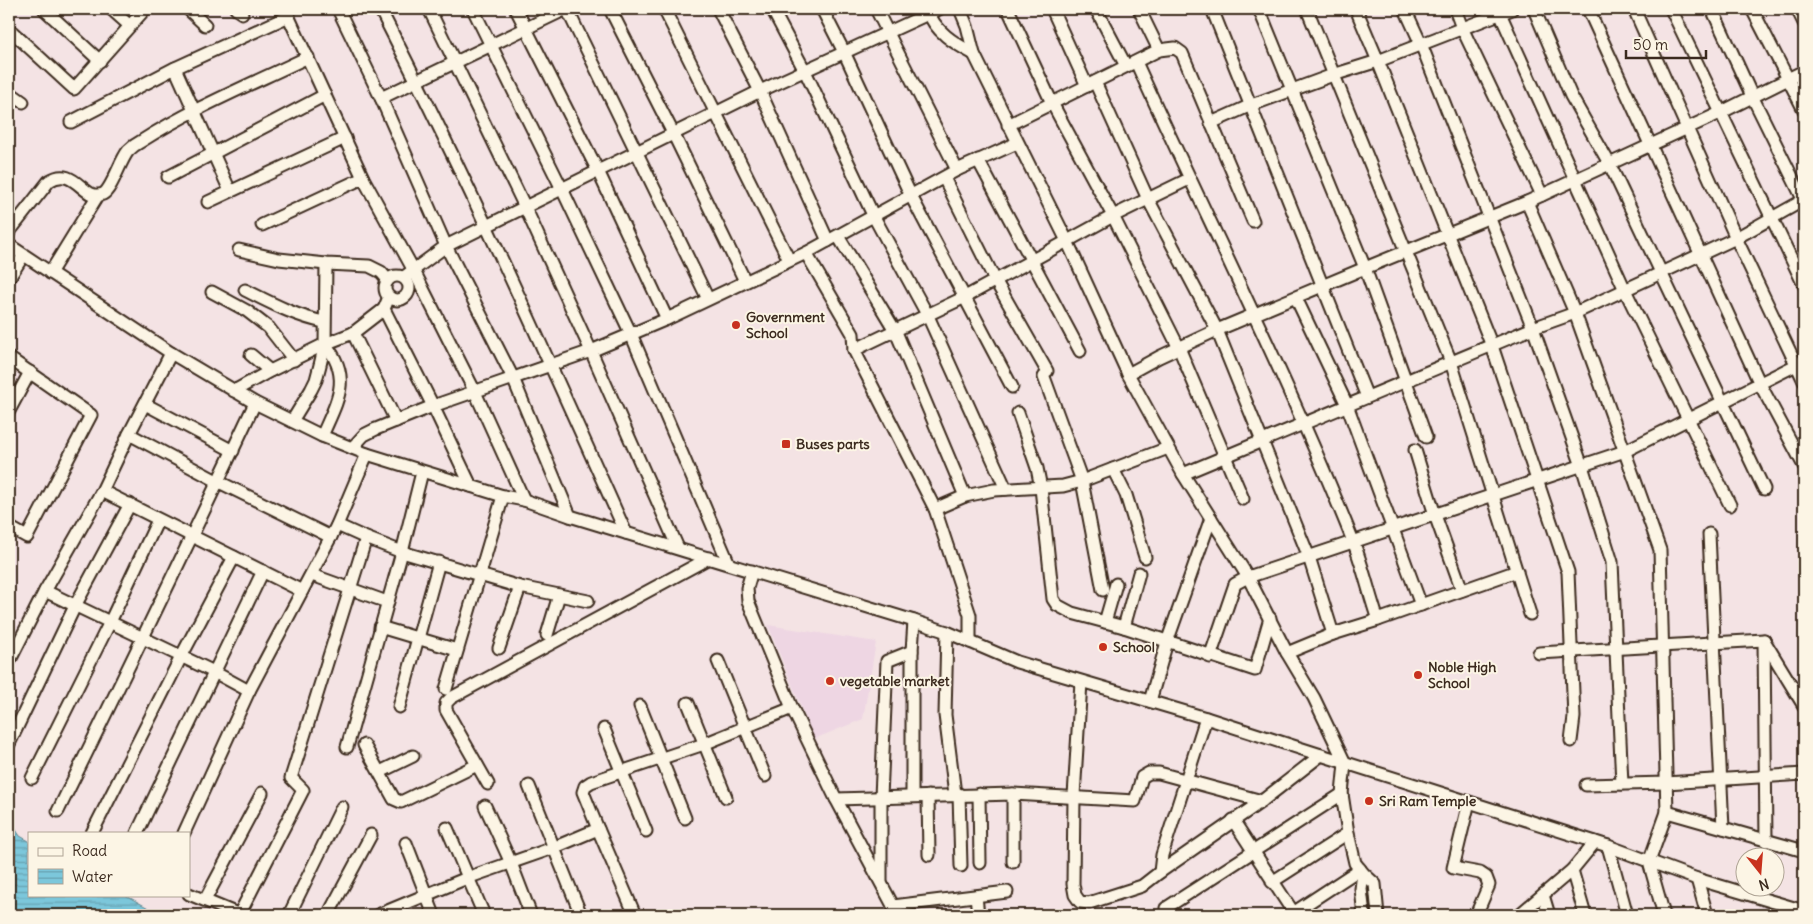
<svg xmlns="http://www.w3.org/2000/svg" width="1813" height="924" font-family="Delius,sans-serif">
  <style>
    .built { fill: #eed6e3 }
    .water { fill: url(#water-rules); stroke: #62888f }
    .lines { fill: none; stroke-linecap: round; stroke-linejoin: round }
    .minor-casing { stroke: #3b2a1e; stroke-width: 15 }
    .minor { stroke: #fcf5e5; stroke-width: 11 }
    .poi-dot { fill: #c8321e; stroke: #fcf5e5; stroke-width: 2 }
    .labels { text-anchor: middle; stroke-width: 4; stroke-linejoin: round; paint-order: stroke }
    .poi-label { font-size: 14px; font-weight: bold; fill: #3b2a1e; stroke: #fcf5e5; text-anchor: start }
  </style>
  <defs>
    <pattern id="water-rules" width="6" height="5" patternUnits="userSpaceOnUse" patternTransform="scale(1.25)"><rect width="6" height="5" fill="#7cc7db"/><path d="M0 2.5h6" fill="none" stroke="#67a2b1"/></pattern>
  </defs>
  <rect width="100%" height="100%" fill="#f4e3e4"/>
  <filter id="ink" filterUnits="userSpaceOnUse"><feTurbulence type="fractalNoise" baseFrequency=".02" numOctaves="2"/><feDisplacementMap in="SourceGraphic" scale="10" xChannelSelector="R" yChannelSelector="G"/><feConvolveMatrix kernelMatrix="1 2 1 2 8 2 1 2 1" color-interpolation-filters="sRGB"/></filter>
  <g filter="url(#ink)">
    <polygon class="built" points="768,625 876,642 863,719 814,739"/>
    <polygon class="water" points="9,819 20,836 29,841 29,895 125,895 161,915 9,915"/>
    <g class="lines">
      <defs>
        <g id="minor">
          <polyline points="44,9 100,61"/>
          <polyline points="111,9 130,26"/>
          <polyline points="188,9 205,25"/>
          <polyline points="236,9 242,13"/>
          <polyline points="285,9 363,178 413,269 475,392 524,500"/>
          <polyline points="338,9 381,98 446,246 513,378 570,516"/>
          <path d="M380 9C468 180 547 357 626 533"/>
          <polyline points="429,9 525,207 591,351 678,548"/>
          <polyline points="473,9 562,189 631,334 729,564"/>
          <polyline points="516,9 598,171 667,319"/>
          <polyline points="567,9 708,299"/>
          <polyline points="610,9 673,133 745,281"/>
          <polyline points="664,9 789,260"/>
          <polyline points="718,9 760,91 828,241"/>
          <polyline points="772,9 805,71 873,215 928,316 1006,489"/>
          <polyline points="822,9 844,52 911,196 1012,387"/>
          <polyline points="876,9 957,170"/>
          <path d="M927 9C935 32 954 43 974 54"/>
          <polyline points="960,9 967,26 974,54 1067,241 1128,374 1183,474 1248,577 1287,653 1314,698 1345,763 1342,794 1348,833 1355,863 1363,873 1375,884 1378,915"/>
          <polyline points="1008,9 1052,103 1113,216 1179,348 1243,499"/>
          <polyline points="1052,9 1087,86"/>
          <polyline points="1096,9 1126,66"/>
          <polyline points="1139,9 1159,50"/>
          <polyline points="1212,9 1367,397"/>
          <polyline points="1259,9 1365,268 1426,437"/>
          <polyline points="1307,9 1451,362 1530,614"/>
          <polyline points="1356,9 1378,61 1492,346 1568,572 1574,717 1571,741"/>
          <polyline points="1405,9 1421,44 1533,328 1582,466 1612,562 1622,784"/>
          <polyline points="1455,9 1462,28 1542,195"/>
          <polyline points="1498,9 1625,290 1730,505"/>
          <polyline points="1534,9 1571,96 1609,163 1764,489"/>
          <polyline points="1588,9 1760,384 1804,466"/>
          <polyline points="1634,9 1736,238 1804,381"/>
          <polyline points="1671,9 1804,285"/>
          <polyline points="1712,9 1752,96 1804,201"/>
          <polyline points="1752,9 1804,110"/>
          <polyline points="1797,9 1804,23"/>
          <polyline points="9,29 74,89 145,9"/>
          <path d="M1136 62C1208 221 1288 378 1353 541 1363 566 1369 594 1378 620"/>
          <polyline points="175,68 230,191"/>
          <polyline points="1095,82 1148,199 1217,330 1309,557 1333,634"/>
          <polyline points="9,92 23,102"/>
          <polyline points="381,98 566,9"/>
          <polyline points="71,122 175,68 289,16"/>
          <polyline points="1211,123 1249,106 1333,75 1378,61 1512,9"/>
          <polyline points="1008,125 1159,50 1175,48 1182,53 1253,221"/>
          <polyline points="978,160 1080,351"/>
          <polyline points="168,177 325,95"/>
          <polyline points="944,178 995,280 1047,371"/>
          <polyline points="208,202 345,138"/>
          <polyline points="1527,202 1575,313 1660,550 1667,812 1649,862 1664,915"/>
          <polyline points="262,225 363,178"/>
          <path d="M9 232 49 181C75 164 84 203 103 194 112 189 120 161 128 151 131 148 136 144 140 142 193 108 252 84 308 57"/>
          <polyline points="838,236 896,332 965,496"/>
          <polyline points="9,245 171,353 255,403 322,436 367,454 503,496 524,500 570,516 914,621 947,632 1017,662 1206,718 1321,755 1608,846 1697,879 1804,911"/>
          <polyline points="239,250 279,259 326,264 369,266 381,272 388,280"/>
          <polyline points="806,253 853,334 854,350 935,509 970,615 970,642"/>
          <polyline points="50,273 98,195"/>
          <circle cx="397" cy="288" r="12"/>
          <polyline points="404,277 446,246 760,91 939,9"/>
          <polyline points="9,278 23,256"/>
          <path d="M245 290C271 303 295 316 324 322"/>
          <polyline points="212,292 247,311 269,328 294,360"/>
          <polyline points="1296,298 1347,405 1421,605"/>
          <polyline points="384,309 433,406 471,486"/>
          <polyline points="353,333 396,421"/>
          <polyline points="854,350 965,297 1113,216 1189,179"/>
          <polyline points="251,355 270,371"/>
          <polyline points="9,358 91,415 27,537 9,527"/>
          <polyline points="1128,374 1159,357 1217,330 1365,268 1527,202 1720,113 1804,71"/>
          <polyline points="1044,377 1082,481 1103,590"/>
          <polyline points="234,391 270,371 325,344 353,333 384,309 389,297"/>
          <polyline points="145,404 233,451"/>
          <polyline points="9,411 30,372"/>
          <polyline points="1018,413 1037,468 1041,488 1053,599 1057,605 1072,613 1124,627 1255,670 1270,618"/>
          <polyline points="292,421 311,390 316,380 320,365 325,344 326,264"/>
          <polyline points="129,434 217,481 331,537"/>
          <path d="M322 436C337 401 353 378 325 344"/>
          <polyline points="352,448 364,435 376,429 433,406 591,351 667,319 806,253 957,170 1017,143"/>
          <polyline points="1415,450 1435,515 1462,590"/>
          <polyline points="1113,469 1126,495 1145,557"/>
          <polyline points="1183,474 1533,328 1575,313 1736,238 1804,200"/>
          <polyline points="102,491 302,591"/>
          <polyline points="935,509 965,496 994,490 1063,486 1082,481 1168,448"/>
          <polyline points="337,525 366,538 402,552 520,587 588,601"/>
          <polyline points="1709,534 1723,828"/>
          <polyline points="752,571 747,588 748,601 792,708 836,799 898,915"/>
          <polyline points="312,575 387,602"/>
          <polyline points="45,591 214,672 249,691"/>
          <polyline points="1105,622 1116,584"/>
          <polyline points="380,627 457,650"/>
          <polyline points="1124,627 1139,573"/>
          <polyline points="947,632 945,715 955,794"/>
          <polyline points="547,635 559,595"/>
          <polyline points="1764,640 1766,841"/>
          <polyline points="1765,642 1804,706"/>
          <polyline points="499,648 520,587"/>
          <polyline points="1287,653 1333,634 1378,620 1517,571"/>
          <polyline points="1539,653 1764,640"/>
          <polyline points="1210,657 1235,584 1248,577 1625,451 1804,361"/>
          <polyline points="718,661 765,776"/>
          <polyline points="9,662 45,591 102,491 129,434 171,353"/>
          <polyline points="1081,682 1074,796 1073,884 1075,895 1080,902 1089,903 1142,886 1160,872 1262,801 1321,755"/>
          <polyline points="446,689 503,496"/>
          <polyline points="1150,701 1167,642 1211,518"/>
          <polyline points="688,703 726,797"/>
          <polyline points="640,706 685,818"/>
          <polyline points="399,707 439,562"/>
          <polyline points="604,729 646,831"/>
          <polyline points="9,744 75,606 130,504"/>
          <polyline points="364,745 394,799 401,802 477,765"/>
          <polyline points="347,747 402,552 422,472"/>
          <polyline points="380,772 413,756"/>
          <polyline points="32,778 110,622 158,520"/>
          <polyline points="488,784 446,710 446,703 451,698 709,558"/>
          <polyline points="1586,785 1666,783 1804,774"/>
          <polyline points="529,786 581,915"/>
          <polyline points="959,794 961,866"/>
          <polyline points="979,794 980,863"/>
          <polyline points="1013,794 1013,862"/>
          <polyline points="912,796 912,651 914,621"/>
          <polyline points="928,796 929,855"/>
          <polyline points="836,799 1013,794 1135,801 1142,777 1149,773 1159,773 1262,801"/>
          <polyline points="1469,802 1453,868 1480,873 1486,877 1489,885 1476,915"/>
          <polyline points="485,806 511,863 531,915"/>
          <path d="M58 811C125 675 191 539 255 403"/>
          <polyline points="1667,812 1804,851"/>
          <polyline points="1233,820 1295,915"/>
          <polyline points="447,828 484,915"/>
          <polyline points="598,829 635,915"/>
          <polyline points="92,833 181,657 234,557"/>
          <polyline points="137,833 263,571"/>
          <polyline points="184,833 249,691 337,525 367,454"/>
          <polyline points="406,843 434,915"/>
          <polyline points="1608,846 1627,915"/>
          <polyline points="1572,870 1585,915"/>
          <polyline points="1160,872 1162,855 1206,718"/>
          <polyline points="1363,873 1361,889 1364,915"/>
          <polyline points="1697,879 1707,915"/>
          <polyline points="881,881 881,797 887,661 912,651"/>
          <polyline points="1272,882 1348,833"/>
          <polyline points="189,894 240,915"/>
          <polyline points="1543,895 1549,915"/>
          <polyline points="976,896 978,915"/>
          <polyline points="205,900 262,793"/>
          <polyline points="893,906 1007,892"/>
          <polyline points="1166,908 1342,794"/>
          <polyline points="1293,913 1360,869"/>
          <polyline points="239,915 303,790 291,778 366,538"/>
          <polyline points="289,915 342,807"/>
          <polyline points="328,915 371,835"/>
          <polyline points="378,915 467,878 553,848 598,829 583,792 585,786 591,782 704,744 792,708"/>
          <polyline points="1519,915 1572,870 1595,842"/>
        </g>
      </defs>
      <use href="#minor" class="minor-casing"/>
      <use href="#minor" class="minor"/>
    </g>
  </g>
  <g class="poi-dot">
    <circle cx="736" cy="325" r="5"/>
    <rect x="781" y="439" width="10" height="10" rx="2.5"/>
    <circle cx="1103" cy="647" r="5"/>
    <circle cx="1418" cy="675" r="5"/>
    <circle cx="830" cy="681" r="5"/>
    <circle cx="1369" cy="801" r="5"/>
  </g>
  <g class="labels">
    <g class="poi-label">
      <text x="746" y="322">Government<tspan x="746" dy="16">School</tspan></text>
      <text x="796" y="449">Buses parts</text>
      <text x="1113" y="652">School</text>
      <text x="1428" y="672">Noble High<tspan x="1428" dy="16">School</tspan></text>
      <text x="840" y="686">vegetable market</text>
      <text x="1379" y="806">Sri Ram Temple</text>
    </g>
  </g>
  <rect width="1813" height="924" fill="none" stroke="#fcf5e5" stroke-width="30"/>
  <rect x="15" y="15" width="1783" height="894" fill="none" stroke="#3b2a1e" stroke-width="2" filter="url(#ink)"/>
  <rect x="28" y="832" width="162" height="65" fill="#fcf5e5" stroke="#afa495"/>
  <rect x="38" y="848" width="25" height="8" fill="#fcf5e5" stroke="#afa495"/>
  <text x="72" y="856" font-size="15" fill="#3b2a1e">Road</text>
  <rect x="38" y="869" width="25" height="15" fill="url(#water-rules)" stroke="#afa495"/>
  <text x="72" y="882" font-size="15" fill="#3b2a1e">Water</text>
  <g transform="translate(1760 872) rotate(163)"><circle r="24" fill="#fcf5e5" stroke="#afa495"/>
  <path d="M0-4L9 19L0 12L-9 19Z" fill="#c8321e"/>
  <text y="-8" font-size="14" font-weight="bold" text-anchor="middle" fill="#3b2a1e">N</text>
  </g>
  <path d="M1626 50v8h80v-8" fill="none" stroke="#3b2a1e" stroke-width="2.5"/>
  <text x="1633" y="50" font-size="15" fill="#3b2a1e" stroke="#fcf5e5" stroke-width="4" paint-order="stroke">50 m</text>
</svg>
